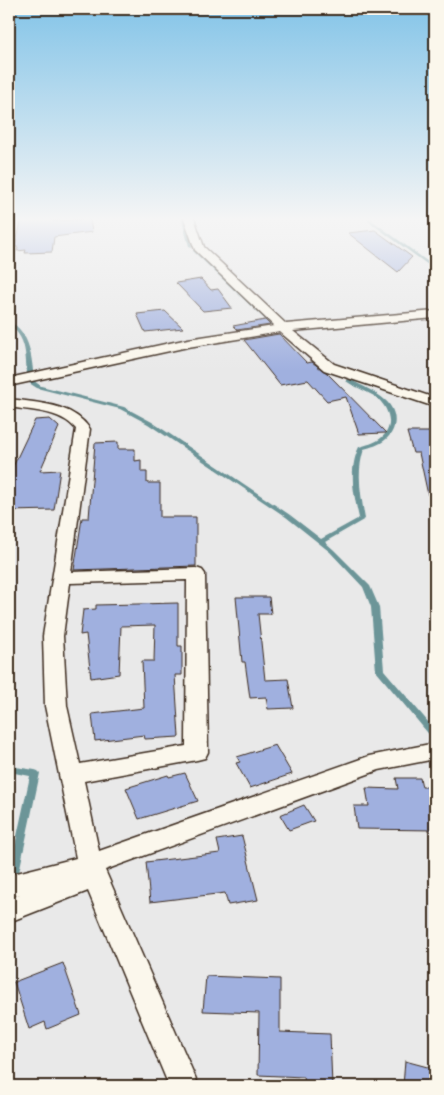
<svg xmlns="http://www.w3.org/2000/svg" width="444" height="1095" font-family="'Indie Flower',sans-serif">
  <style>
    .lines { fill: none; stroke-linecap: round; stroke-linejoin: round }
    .stream { fill: #6c9598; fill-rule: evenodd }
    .building { fill: #a0b0df; stroke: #3b2a1e }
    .minor-casing { stroke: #3b2a1e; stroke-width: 3 }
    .minor { fill: #fbf7ec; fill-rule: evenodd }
  </style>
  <rect width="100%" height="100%" fill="#e9e9e9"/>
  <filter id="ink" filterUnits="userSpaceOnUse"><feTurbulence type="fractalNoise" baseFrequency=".02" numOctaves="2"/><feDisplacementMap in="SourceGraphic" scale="10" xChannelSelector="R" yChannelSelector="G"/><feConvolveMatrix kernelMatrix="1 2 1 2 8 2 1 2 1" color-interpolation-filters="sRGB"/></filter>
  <g filter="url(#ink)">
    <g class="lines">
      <g class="stream">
        <polygon points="181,218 185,218 192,247 189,246"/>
        <polygon points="368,219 370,219 435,267 435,270 368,221"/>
        <polygon points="193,249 195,249 276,324 276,326 272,326 193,251"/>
        <path d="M9 321C31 333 32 359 34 381L41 386 124 407 152 422 290 515 321 539 359 518C354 495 348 470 359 447 366 445 375 443 381 438 395 427 389 408 377 398 367 391 356 388 346 381L347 380H351C362 386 375 391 385 400 397 410 399 429 385 440 379 445 371 447 364 449 356 473 361 495 365 519L325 542 334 550 370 586 379 607 384 670 435 730V739L432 738 376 671 371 607 363 587 330 552 286 517 148 424 120 409 37 388 29 383C23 359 31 343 9 324Z"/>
        <polygon points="9,766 35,770 38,771 40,773 18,877 17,880 13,881 9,880 9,873 30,776 9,772"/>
      </g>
    </g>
    <g class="building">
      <polygon points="22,218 52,218 53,221 90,219 92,232 54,237 52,252 25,253 26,250 17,251 18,247 15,247"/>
      <polygon points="375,230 412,257 398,272 348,233"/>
      <polygon points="201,279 211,290 218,289 232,308 203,311 176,283"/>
      <polygon points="165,311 183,328 145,332 137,314"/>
      <polygon points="265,320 270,325 237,330 233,326"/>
      <polygon points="279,334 307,363 312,362 327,373 386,433 359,434 346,397 327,401 308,380 280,385 244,340"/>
      <polygon points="50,419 59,427 40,471 60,470 54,510 9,511 9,475 35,420"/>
      <polygon points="407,432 435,432 435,494 428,495 419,453 413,453"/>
      <polygon points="118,442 118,449 135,449 135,461 141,460 141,472 147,472 147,483 160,483 160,517 196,517 196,566 74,570 82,518 89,518 95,443"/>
      <polygon points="236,597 269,597 271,614 258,614 265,680 288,679 293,708 268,709 266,697 250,698 245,662 242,662"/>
      <polygon points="178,603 178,646 182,646 182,675 175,675 179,737 145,739 144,735 95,741 92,714 144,708 142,661 154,661 155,625 121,626 119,674 91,678 86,634 80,635 83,610 96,609 96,605"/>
      <polygon points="275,745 292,774 250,788 236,763 240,762 237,757"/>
      <polygon points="185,773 198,801 139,819 126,788 168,775 169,777"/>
      <polygon points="396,778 420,778 422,787 435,787 435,830 357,829 354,806 369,806 366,788 398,789"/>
      <polygon points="304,805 314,821 289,830 280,815"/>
      <polygon points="242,836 258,900 228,905 225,893 150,902 146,862 220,853 217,840"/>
      <polygon points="63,963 81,1015 47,1029 45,1022 29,1029 14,982"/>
      <polygon points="206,976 280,979 280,1032 330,1034 332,1086 305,1086 304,1077 258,1075 259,1013 203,1011"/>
      <polygon points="405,1061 435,1069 435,1086 403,1086"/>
    </g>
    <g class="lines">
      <defs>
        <g id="minor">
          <polygon points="184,218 194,218 204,247 286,324 435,311 435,318 293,331 334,364 435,398 435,407 324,370 280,332 188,347 9,386 9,378 188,339 274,326 195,250"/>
          <path d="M9 399C38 403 72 403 90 429L71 572 196 568 202 570 205 574 208 752 205 758 197 760 84 781 99 851 369 756 435 743V759L379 770 105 870 199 1086H169L88 891 9 922V898L20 894 9 897V875L76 858 45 706 43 636 76 429C60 410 31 411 9 407ZM187 580 186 746 80 764 67 706 63 636 70 583Z"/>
        </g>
      </defs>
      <use href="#minor" class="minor-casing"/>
      <use href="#minor" class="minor"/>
    </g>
  </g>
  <linearGradient id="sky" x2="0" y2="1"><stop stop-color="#83c4e8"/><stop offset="0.59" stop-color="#f5f5f5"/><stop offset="1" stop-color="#f5f5f5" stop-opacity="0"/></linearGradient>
  <rect width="444" height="371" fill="url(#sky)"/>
  <rect width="444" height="1095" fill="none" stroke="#fbf7ec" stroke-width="30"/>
  <rect x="15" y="15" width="414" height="1065" fill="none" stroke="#3b2a1e" stroke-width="2" filter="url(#ink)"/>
</svg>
